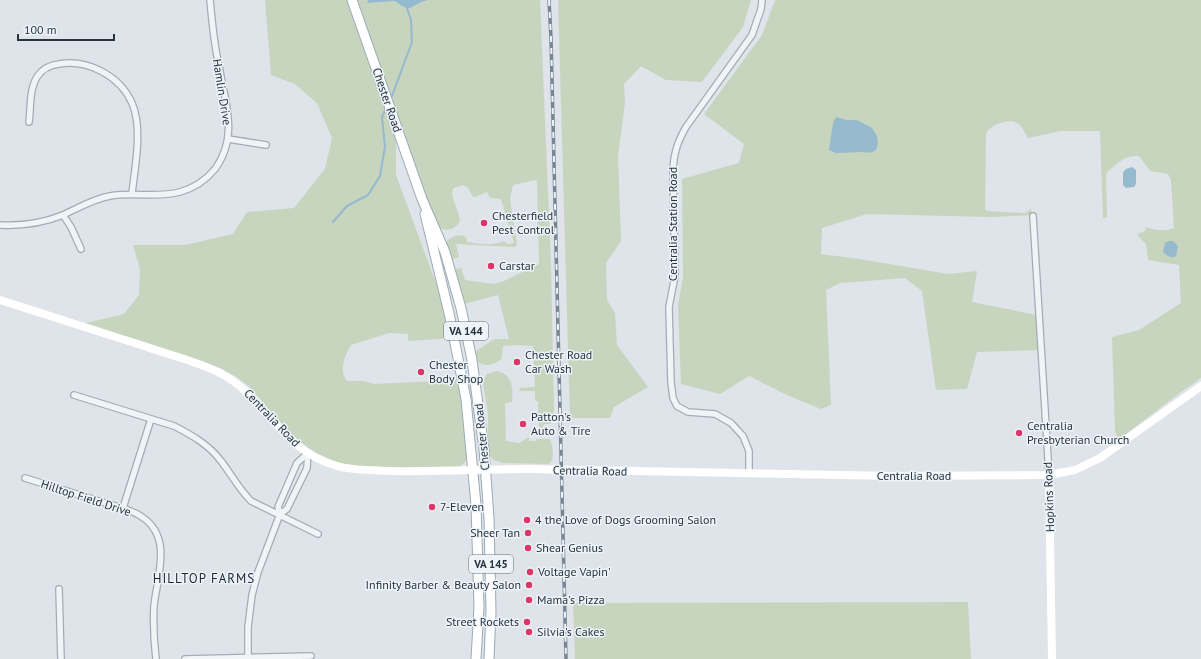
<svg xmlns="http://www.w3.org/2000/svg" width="1201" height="659" font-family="'PT Sans',sans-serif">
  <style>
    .green { fill: #c7d4be }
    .water { fill: #95b9ce }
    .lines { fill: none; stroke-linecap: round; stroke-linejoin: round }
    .stream { stroke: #95b9ce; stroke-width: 2 }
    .street-casing { stroke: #a3acb4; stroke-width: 8 }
    .primary-casing { stroke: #9cabb6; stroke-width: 11 }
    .street { stroke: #f1f4f7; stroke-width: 5.5 }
    .secondary { stroke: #fff; stroke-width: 8 }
    .primary { stroke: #fff; stroke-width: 9 }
    .rail-casing { stroke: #768695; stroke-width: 3.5 }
    .rail { stroke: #eef3f7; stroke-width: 2; stroke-dasharray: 6; stroke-linecap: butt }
    .poi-dot { fill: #dc3568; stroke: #eef3f7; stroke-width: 1.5 }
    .labels { text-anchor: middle; stroke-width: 3; stroke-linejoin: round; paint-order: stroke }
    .shield { fill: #eef3f7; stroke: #626d78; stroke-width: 1 }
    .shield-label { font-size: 11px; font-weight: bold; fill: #263442 }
    .street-label { font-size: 12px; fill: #263442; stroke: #eef3f7 }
    .poi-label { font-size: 12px; fill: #263442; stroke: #eef3f7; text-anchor: start }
    .neighbourhood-label { font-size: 13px; letter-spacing: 1px; fill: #182533; stroke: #eef3f7 }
  </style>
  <rect width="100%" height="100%" fill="#dee4e9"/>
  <g class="green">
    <path d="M265 0H350L396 137V175L444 305 450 337 440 339 408 341V334L389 333 351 345C345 356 338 370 347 381H364L374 384 458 380 469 453C467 460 465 464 458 467L382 469 336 463 314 454 281 425 250 387 235 376 222 369 82 324 124 314 139 295 140 269 133 245H185L233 234 247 212 294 208 325 169 332 138 317 103 295 84 271 75Z"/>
    <path d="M357 0H540L551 264 554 409 553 420 550 424H544L542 428H539L538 402 535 400V391H520L519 390 520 388 535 387 533 346 517 345 503 346 502 358C496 365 484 368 477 361L475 352 494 339H509L498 295 464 304 455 269 461 268 465 280 494 284 504 281 539 264 537 181 535 180 513 185 510 199 517 245 515 247 456 244 459 257 450 260 447 247V241C452 236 460 234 466 237L467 242C479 244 494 246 504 241L508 244 514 243 501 199 490 198 487 192 475 197H473L468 188 463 185 453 188 452 195 460 219 459 223C453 230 445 233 437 225L426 198Z"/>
    <polygon points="558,0 751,0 743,27 702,82 666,80 641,66 624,84 625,103 618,156 621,241 606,263 607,300 615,313 617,345 648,387 614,407 610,418 570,418"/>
    <path d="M775 0H1201V378L1181 392 1118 440 1115 431 1112 337 1139 330 1181 303 1179 265 1148 260 1146 244 1137 235 1139 234 1140 232 1142 233 1145 231 1146 227C1153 230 1166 232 1174 228L1171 180 1168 174 1150 171 1139 156C1127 154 1114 165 1106 174L1107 217 1103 218 1100 131H1061L1028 138C1025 133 1022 126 1017 123 1010 118 994 124 988 130 987 132 986 134 986 136L985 209 987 211 1025 213 1031 209 1032 215 991 217 867 214 822 228 821 254 859 259 948 274 977 271 972 302 1036 315 1039 350 977 352 967 389 936 390 922 291 905 278 840 283 826 290 831 405 821 409 787 395 749 376 720 394 681 384 678 305 683 277 682 179 739 163 744 144 704 114 762 35Z"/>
    <path d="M497 371C513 375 513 388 512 402L505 403 506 441 519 443 529 437V441H536V439H550C553 446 555 459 549 464L503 463 494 460 490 456 488 447V413L483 384V381L487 374Z"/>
    <polygon points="968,602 971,659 575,659 573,603"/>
  </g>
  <g class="water">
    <path d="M368 0H428C410 4 413 15 395 1L367 3Z"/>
    <path d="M836 117 846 120H857L872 128 877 136 878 144 876 150C871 153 868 153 863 152L836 153 829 150 833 123Z"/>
    <polygon points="1132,167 1136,170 1136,184 1134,187 1126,188 1123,185 1123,172 1126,169"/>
    <path d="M1169 241H1173L1178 246 1176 256C1171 259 1167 256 1163 252L1165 243Z"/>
  </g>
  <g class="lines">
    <g class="stream">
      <polyline points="392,96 412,42 411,20 407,8"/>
      <polyline points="333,222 347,206 368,195 380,176 385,147 382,117 385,110"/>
    </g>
    <defs>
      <g id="street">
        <path d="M29 122C31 108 29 90 37 77 42 69 50 65 59 64 88 59 120 76 132 103 143 128 135 167 132 193"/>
        <polyline points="228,139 266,145"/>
        <polyline points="63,215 71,227 81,249"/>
        <polyline points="1033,216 1049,475"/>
        <path d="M0 225C21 226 43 223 63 215 78 208 93 199 110 196 134 192 157 198 180 192 194 188 206 180 215 169 239 136 225 102 219 66 214 44 212 22 210 0"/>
        <path d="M74 395 174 426C192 435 209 445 221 461 231 474 239 489 251 501L318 534"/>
        <path d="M749 473V451L743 436 731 423 715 414 688 412 677 406 673 398 671 382 669 307 675 276 673 168C674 152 678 141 686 127L752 35 761 9 762 0"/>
        <path d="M25 478 128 510C133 512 138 514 142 517 173 537 157 577 154 606 153 624 154 642 156 659"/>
        <polyline points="123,508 151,419"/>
        <polyline points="280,514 287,509 307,468 308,453"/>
        <polyline points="59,589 61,659"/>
        <polyline points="248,657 248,627 252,595 258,572 280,514 278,507 297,463 308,453"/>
        <polyline points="185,659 311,656"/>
      </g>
      <g id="primary">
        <polyline points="352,0 422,199 445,252 461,308 472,360 484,449 489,518 491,612 489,659"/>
        <polyline points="425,214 449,313 466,399 476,505 479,607 476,659"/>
      </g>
    </defs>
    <use href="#street" class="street-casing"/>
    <use href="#primary" class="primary-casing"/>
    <use href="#street" class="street"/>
    <g class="secondary">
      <path d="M0 300C49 316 98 331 147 347 170 355 199 362 220 373 267 397 280 450 337 466 355 471 374 470 393 471 439 472 484 469 529 469L894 476 1049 475 1075 470 1100 458 1201 386"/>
      <polyline points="1049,475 1052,659"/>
    </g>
    <use href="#primary" class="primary"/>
    <defs>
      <polyline id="rail" points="549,0 551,38 566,659"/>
    </defs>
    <use href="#rail" class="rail-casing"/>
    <use href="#rail" class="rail"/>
  </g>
  <g class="poi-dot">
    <circle cx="484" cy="223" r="4"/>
    <circle cx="491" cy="266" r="4"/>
    <circle cx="517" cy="362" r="4"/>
    <circle cx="421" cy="372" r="4"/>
    <circle cx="523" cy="424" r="4"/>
    <circle cx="1019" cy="433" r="4"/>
    <circle cx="432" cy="507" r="4"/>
    <circle cx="527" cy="520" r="4"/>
    <circle cx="528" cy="533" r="4"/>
    <circle cx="528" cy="548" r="4"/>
    <circle cx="530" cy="572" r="4"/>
    <circle cx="529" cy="585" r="4"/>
    <circle cx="529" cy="600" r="4"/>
    <circle cx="527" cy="622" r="4"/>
    <circle cx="529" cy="632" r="4"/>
  </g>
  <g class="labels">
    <g class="shield">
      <rect x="444" y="322" width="44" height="18" rx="3"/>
      <rect x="469" y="555" width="44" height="18" rx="3"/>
    </g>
    <g class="shield-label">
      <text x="466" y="335">VA 144</text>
      <text x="491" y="568">VA 145</text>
    </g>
    <g class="street-label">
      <text transform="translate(222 92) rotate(81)" y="4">Hamlin Drive</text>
      <text transform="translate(387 100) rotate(71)" y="4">Chester Road</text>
      <text transform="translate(673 224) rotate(-90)" y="4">Centralia Station Road</text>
      <text transform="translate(272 418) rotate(46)" y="4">Centralia Road</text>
      <text transform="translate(482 437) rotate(-96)" y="4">Chester Road</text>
      <text transform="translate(590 471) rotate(1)" y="4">Centralia Road</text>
      <text x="914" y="480">Centralia Road</text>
      <text transform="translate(1049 497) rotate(-92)" y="4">Hopkins Road</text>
      <text transform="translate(86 498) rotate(18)" y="4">Hilltop Field Drive</text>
    </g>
    <g class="poi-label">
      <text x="492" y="220">Chesterfield<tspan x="492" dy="14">Pest Control</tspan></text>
      <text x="499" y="270">Carstar</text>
      <text x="525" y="359">Chester Road<tspan x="525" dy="14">Car Wash</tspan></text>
      <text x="429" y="369">Chester<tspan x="429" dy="14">Body Shop</tspan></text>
      <text x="531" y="421">Patton's<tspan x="531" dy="14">Auto &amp; Tire</tspan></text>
      <text x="1027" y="430">Centralia<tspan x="1027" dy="14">Presbyterian Church</tspan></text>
      <text x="440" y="511">7-Eleven</text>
      <text x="535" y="524">4 the Love of Dogs Grooming Salon</text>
      <text x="520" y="537" text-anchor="end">Sheer Tan</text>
      <text x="536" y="552">Shear Genius</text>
      <text x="538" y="576">Voltage Vapin'</text>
      <text x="521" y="589" text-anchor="end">Infinity Barber &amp; Beauty Salon</text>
      <text x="537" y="604">Mama's Pizza</text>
      <text x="519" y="626" text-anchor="end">Street Rockets</text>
      <text x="537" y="636">Silvia's Cakes</text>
    </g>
    <g class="neighbourhood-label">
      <text x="204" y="583">HILLTOP FARMS</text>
    </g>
  </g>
  <path d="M18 34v6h96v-6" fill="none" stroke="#263442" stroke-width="2"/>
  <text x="24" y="34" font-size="12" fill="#263442" stroke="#eef3f7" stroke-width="3" paint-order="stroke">100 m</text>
</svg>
